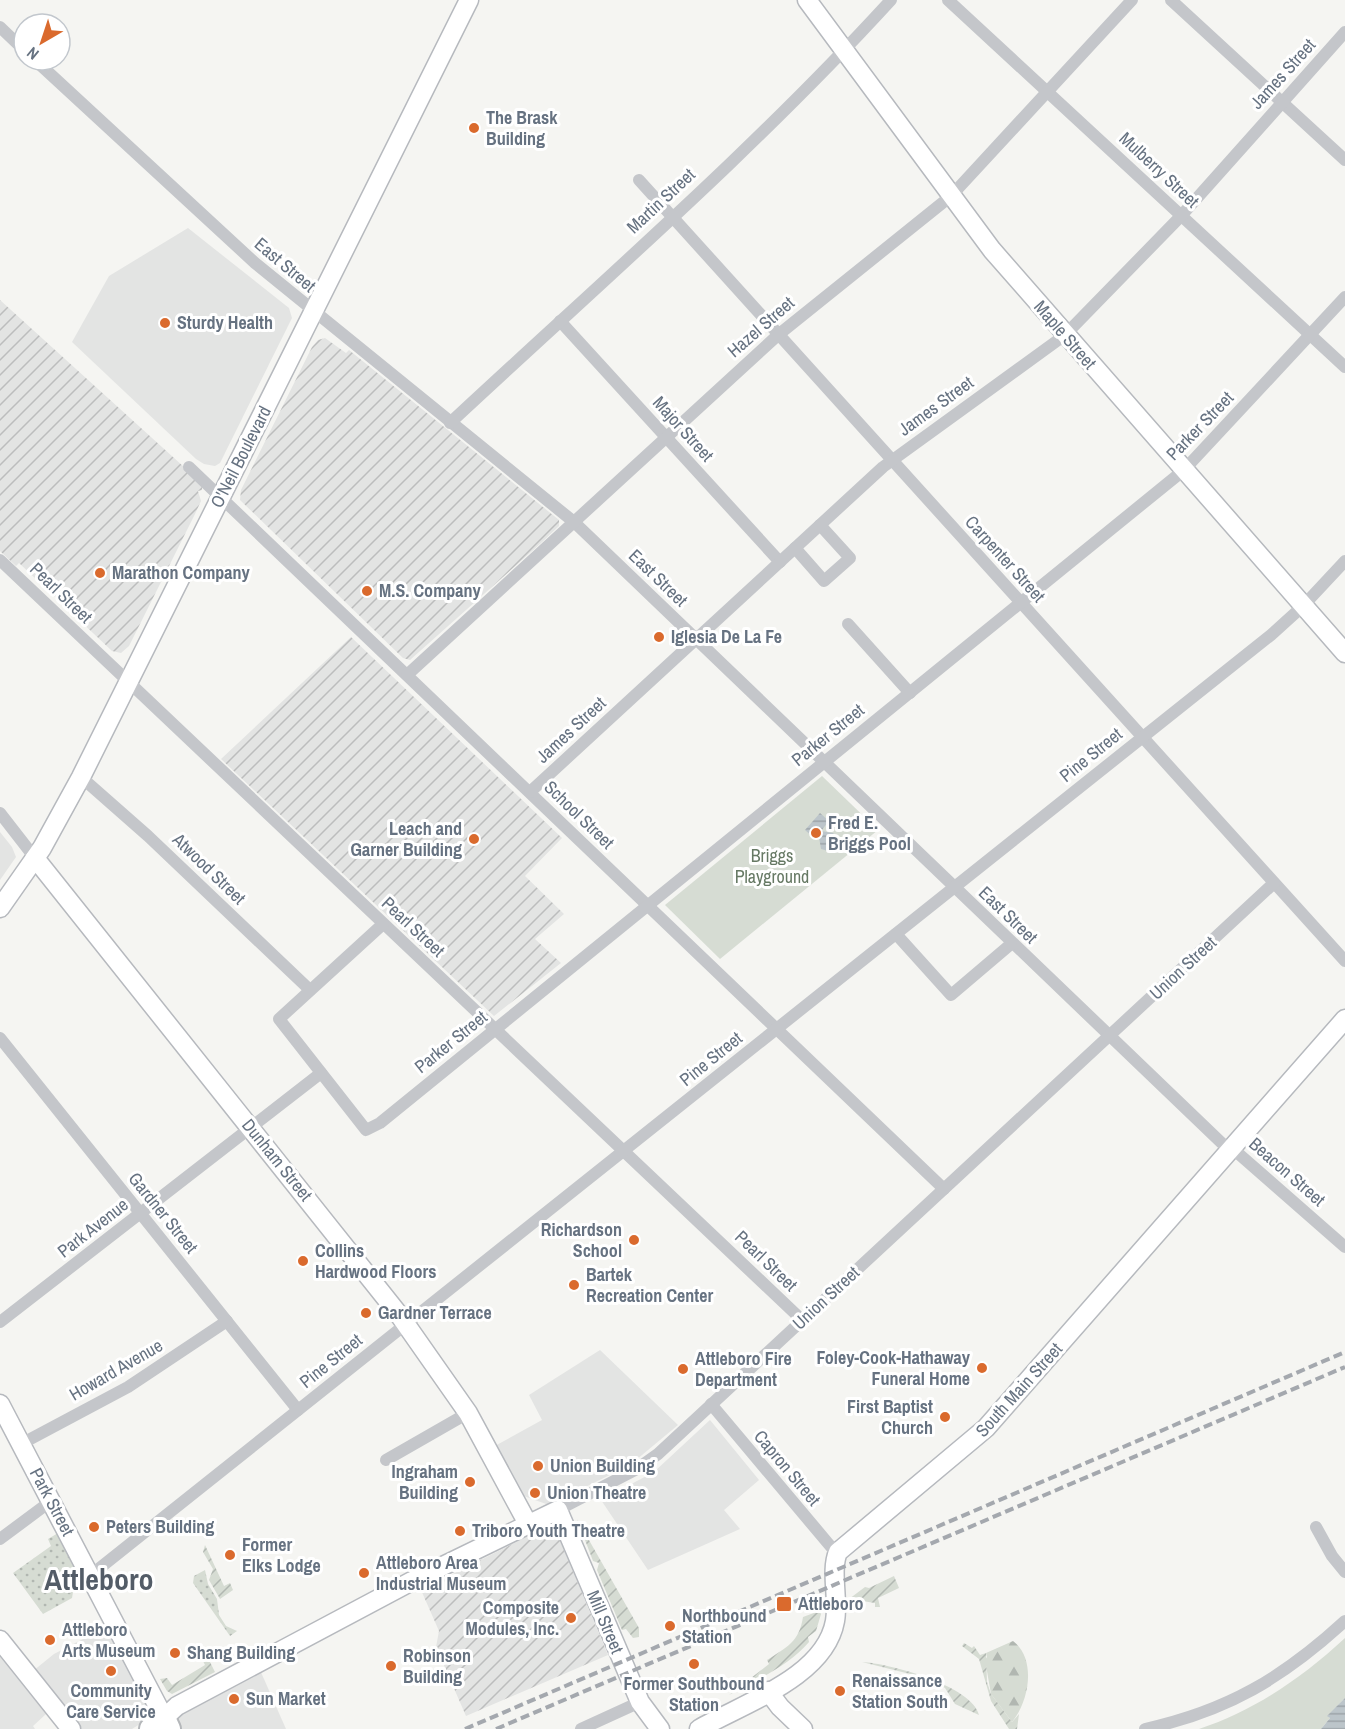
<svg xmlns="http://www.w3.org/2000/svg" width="1345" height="1729" font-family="'Archivo Narrow',sans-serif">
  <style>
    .built { fill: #e3e4e3 }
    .industrial { fill: url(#industrial-furrows) }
    .grass { fill: url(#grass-dots) }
    .forest { fill: url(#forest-firs) }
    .park { fill: #d6dcd3 }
    .garden { fill: url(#garden-furrows) }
    .water { fill: url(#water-rules) }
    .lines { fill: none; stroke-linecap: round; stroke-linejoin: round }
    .secondary-casing { stroke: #b6b9be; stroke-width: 21 }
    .highway-casing { stroke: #b4b7ba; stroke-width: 26 }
    .street { stroke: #c4c6ca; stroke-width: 12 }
    .secondary { stroke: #fff; stroke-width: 18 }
    .highway { stroke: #fff; stroke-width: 22 }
    .rail { stroke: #a4a8ae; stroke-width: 4; stroke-dasharray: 9 4.5; stroke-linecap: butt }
    .poi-dot { fill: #da6a2d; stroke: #fff; stroke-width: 2 }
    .labels { text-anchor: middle; stroke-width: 6; stroke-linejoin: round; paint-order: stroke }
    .street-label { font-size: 18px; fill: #667281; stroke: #fff }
    .poi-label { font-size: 18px; font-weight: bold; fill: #667281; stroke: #fff; text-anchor: start }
    .park-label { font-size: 18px; fill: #667964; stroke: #fff }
    .town-label { font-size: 30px; font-weight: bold; fill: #535c67; stroke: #fff }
  </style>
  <defs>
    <pattern id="industrial-furrows" width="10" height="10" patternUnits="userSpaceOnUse" patternTransform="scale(1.5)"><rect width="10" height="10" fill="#e3e4e3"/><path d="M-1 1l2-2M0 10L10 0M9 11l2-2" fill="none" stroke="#bcbdbd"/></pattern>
    <pattern id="grass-dots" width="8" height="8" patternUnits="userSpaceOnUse" patternTransform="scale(1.5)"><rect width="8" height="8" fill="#d6dcd3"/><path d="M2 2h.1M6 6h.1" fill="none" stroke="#b1b7b1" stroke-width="1.8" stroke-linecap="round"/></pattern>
    <pattern id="forest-firs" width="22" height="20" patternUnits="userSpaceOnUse" patternTransform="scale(1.5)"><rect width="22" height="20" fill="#d6dcd3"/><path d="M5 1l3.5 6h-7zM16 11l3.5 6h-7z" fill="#b1b7b1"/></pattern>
    <pattern id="garden-furrows" width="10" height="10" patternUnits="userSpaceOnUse" patternTransform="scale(1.5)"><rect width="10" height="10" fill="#d6dcd3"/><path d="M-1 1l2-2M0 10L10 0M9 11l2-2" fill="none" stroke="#b1b7b1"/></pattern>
    <pattern id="water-rules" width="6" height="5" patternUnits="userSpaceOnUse" patternTransform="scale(1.5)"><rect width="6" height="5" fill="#bcc5ca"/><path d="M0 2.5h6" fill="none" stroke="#9da4a9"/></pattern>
  </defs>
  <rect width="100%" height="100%" fill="#f5f5f2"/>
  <g class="built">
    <polygon points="188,228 289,308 292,318 220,463 215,466 204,464 196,459 72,342 109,276"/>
    <polygon points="0,832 12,847 16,857 0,880"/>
    <polygon points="600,1350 678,1425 630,1465 549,1505 521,1495 493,1447 542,1420 529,1395"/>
    <polygon points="710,1420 759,1480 724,1510 740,1529 648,1570 601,1500 654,1472"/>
    <polygon points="112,1624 154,1709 151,1717 132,1729 80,1729 33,1671 54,1654"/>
    <polygon points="0,1656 46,1714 33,1726 35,1729 0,1729"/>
    <polygon points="260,1670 286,1729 176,1729 175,1720 179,1714"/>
  </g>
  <g class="industrial">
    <polygon points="0,300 195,477 202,487 202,490 198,491 201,501 195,514 129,646 121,653 112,651 19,563 16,566 0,551"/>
    <polygon points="325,338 346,353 349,350 559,520 559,526 540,544 410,660 403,658 240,500 241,490 312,347 318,340"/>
    <polygon points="351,637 562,838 525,876 564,914 535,939 561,963 494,1016 221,759"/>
    <polygon points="548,1526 554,1529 561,1543 608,1655 466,1716 436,1647 439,1631 421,1590"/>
  </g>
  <g class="grass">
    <polygon points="58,1533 81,1580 74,1586 72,1598 43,1614 13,1573 51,1546 48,1539"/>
    <polygon points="205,1570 208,1584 217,1599 219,1615 226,1626 237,1631 230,1636 193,1583 194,1576"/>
  </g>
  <path class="forest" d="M1013 1641C1037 1659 1029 1702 1012 1722L991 1694 985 1660 987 1657 986 1653Z"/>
  <g class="park">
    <polygon points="822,776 878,830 720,959 665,905"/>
    <path d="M1345 1638V1698L1328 1716 1330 1718 1321 1729H1199C1255 1710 1302 1678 1345 1638Z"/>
  </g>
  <g class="garden">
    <polygon points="577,1519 639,1628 639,1637 633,1638 626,1629 622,1630 597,1570 599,1563 593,1561"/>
    <polygon points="205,1545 224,1586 230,1583 233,1590 220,1599 209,1580 213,1569 203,1552"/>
    <polygon points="894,1576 899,1588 878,1598 880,1607 875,1607 875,1603 849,1599 865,1587 869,1588"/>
    <path d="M819 1611 821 1614 816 1631 808 1637 809 1642C789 1666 756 1680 729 1695L769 1664 767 1660C787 1647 799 1642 803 1617Z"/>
    <polygon points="964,1643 972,1648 974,1646 980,1655 986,1653 987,1682 991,1694 1012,1722 1019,1714 1017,1729 1009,1729 991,1701 979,1659 962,1646"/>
    <polygon points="208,1658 215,1672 172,1694 167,1691 160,1679 167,1678 172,1685 205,1665 203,1661"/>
    <path d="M862 1662C888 1663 973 1686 979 1715L955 1704 945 1688 930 1679Z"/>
  </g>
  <g class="water">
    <polygon points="820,813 829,821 821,831 833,833 838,839 838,847 832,852 821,849 819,837 817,835 814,838 805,830"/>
    <polygon points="1345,1698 1345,1729 1321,1729 1330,1718 1327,1716"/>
  </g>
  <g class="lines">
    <defs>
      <g id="secondary">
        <polyline points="807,0 992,250 1345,653"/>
        <polyline points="35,858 400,1316 468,1413 528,1524"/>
        <polyline points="0,908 42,848 81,777 469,0"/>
        <polyline points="0,1404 164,1718 177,1706 412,1581 558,1510 640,1702 660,1729"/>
        <polyline points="0,1640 71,1729"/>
        <polyline points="768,1691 780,1707 803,1729"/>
        <path d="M699 1729C744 1703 825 1677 835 1621 839 1599 830 1571 838 1552L986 1428 1345 1019"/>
      </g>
      <polyline id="highway" points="151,1729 164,1718 169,1729"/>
    </defs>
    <use href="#secondary" class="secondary-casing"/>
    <use href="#highway" class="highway-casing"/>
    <g class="street">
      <polyline points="948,0 1345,367"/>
      <polyline points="1171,0 1345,160"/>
      <polyline points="0,27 24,50"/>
      <polyline points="35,60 255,263 574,522 1230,1151"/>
      <polyline points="639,180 1345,961"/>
      <polyline points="560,321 780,562"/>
      <path d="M450 423C599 284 754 150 891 0"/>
      <polyline points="189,467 944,1189"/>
      <polyline points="795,548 824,581 850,558 820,525"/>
      <polyline points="0,560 802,1320"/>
      <polyline points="848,624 910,693"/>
      <polyline points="407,675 778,335 951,196 1132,0"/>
      <polyline points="81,777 148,836 310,990"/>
      <polyline points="530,792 883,467 1065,335 1181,216 1345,32"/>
      <polyline points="0,813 35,858"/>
      <polyline points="383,924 279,1019 366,1130 380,1123 1184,470 1345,297"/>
      <polyline points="896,934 951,995 1011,944"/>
      <polyline points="0,1038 298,1410"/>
      <polyline points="1232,1148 1345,1247"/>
      <polyline points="0,1322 321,1073"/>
      <polyline points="711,1404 837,1554"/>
      <polyline points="21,1444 128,1387 227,1321"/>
      <polyline points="386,1460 468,1413"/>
      <polyline points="558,1510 637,1469 658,1454 1274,883"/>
      <polyline points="1316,1527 1332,1556 1345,1572"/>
      <polyline points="0,1539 51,1501"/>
      <polyline points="91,1575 1271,635 1303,606 1345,561"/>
      <polyline points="581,1729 640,1702"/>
      <path d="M1145 1729C1227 1711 1283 1678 1345 1621"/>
    </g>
    <use href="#secondary" class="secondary"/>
    <use href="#highway" class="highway"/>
    <g class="rail">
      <polyline points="465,1729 1345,1352"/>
      <polyline points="496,1729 1345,1367"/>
    </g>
  </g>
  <g class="poi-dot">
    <circle cx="474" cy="128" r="6"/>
    <circle cx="165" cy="323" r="6"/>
    <circle cx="100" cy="573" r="6"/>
    <circle cx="367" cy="591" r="6"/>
    <circle cx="659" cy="637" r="6"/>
    <circle cx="816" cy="833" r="6"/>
    <circle cx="474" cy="839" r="6"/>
    <circle cx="634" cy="1240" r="6"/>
    <circle cx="303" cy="1261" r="6"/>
    <circle cx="574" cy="1285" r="6"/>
    <circle cx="366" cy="1313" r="6"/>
    <circle cx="982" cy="1368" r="6"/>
    <circle cx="683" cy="1369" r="6"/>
    <circle cx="945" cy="1417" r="6"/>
    <circle cx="538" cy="1466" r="6"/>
    <circle cx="470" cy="1482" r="6"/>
    <circle cx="535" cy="1493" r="6"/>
    <circle cx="94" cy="1527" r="6"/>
    <circle cx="460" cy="1531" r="6"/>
    <circle cx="230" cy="1555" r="6"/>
    <circle cx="364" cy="1573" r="6"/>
    <rect x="776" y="1596" width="16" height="16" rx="3"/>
    <circle cx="571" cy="1618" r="6"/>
    <circle cx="670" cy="1626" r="6"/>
    <circle cx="50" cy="1640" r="6"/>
    <circle cx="175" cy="1653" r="6"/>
    <circle cx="694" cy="1664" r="6"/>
    <circle cx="391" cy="1666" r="6"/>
    <circle cx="111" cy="1671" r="6"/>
    <circle cx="840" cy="1691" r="6"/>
    <circle cx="234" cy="1699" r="6"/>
  </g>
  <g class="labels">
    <g class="street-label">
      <text transform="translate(1283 74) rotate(-48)" y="6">James Street</text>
      <text transform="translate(1159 170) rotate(43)" y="6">Mulberry Street</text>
      <text transform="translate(661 201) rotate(-43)" y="6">Martin Street</text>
      <text transform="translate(285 265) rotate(40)" y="6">East Street</text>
      <text transform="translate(761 327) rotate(-41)" y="6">Hazel Street</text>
      <text transform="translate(1065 335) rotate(49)" y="6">Maple Street</text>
      <text transform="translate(936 406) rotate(-36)" y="6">James Street</text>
      <text transform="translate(1200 426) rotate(-46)" y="6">Parker Street</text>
      <text transform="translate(683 429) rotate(48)" y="6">Major Street</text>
      <text transform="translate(241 457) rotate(-63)" y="6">O'Neil Boulevard</text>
      <text transform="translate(1005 559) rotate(48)" y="6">Carpenter Street</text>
      <text transform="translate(658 578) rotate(44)" y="6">East Street</text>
      <text transform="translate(61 593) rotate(44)" y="6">Pearl Street</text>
      <text transform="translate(571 730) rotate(-43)" y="6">James Street</text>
      <text transform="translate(828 735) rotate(-39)" y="6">Parker Street</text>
      <text transform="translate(1091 755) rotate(-39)" y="6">Pine Street</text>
      <text transform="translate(579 815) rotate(44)" y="6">School Street</text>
      <text transform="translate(209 869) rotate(44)" y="6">Atwood Street</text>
      <text transform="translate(1008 915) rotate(44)" y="6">East Street</text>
      <text transform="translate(413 927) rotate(43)" y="6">Pearl Street</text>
      <text transform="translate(1183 968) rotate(-43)" y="6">Union Street</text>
      <text transform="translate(451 1042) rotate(-39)" y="6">Parker Street</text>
      <text transform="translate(711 1059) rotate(-39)" y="6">Pine Street</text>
      <text transform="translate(277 1160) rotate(51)" y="6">Dunham Street</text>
      <text transform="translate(1287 1172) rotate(41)" y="6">Beacon Street</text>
      <text transform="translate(163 1213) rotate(51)" y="6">Gardner Street</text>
      <text transform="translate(93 1228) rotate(-38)" y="6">Park Avenue</text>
      <text transform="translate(766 1261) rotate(44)" y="6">Pearl Street</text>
      <text transform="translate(826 1298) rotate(-43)" y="6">Union Street</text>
      <text transform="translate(331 1361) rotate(-39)" y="6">Pine Street</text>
      <text transform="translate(116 1370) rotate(-30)" y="6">Howard Avenue</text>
      <text transform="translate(1019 1390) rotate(-48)" y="6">South Main Street</text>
      <text transform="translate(787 1468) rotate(50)" y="6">Capron Street</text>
      <text transform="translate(52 1502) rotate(62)" y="6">Park Street</text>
      <text transform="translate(605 1622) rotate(67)" y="6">Mill Street</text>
    </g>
    <g class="poi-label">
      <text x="486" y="124">The Brask<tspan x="486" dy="21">Building</tspan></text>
      <text x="177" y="329">Sturdy Health</text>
      <text x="112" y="579">Marathon Company</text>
      <text x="379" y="597">M.S. Company</text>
      <text x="671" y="643">Iglesia De La Fe</text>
      <text x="828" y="829">Fred E.<tspan x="828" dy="21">Briggs Pool</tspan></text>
      <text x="462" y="835" text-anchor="end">Leach and<tspan x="462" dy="21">Garner Building</tspan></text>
      <text x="622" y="1236" text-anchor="end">Richardson<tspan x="622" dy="21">School</tspan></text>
      <text x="315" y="1257">Collins<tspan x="315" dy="21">Hardwood Floors</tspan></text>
      <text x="586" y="1281">Bartek<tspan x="586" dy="21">Recreation Center</tspan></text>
      <text x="378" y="1319">Gardner Terrace</text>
      <text x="970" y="1364" text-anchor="end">Foley-Cook-Hathaway<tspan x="970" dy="21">Funeral Home</tspan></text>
      <text x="695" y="1365">Attleboro Fire<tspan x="695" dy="21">Department</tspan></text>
      <text x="933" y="1413" text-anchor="end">First Baptist<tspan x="933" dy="21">Church</tspan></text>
      <text x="550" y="1472">Union Building</text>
      <text x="458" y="1478" text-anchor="end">Ingraham<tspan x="458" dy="21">Building</tspan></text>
      <text x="547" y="1499">Union Theatre</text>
      <text x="106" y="1533">Peters Building</text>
      <text x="472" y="1537">Triboro Youth Theatre</text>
      <text x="242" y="1551">Former<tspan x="242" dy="21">Elks Lodge</tspan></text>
      <text x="376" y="1569">Attleboro Area<tspan x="376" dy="21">Industrial Museum</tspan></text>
      <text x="798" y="1610">Attleboro</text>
      <text x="559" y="1614" text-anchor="end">Composite<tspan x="559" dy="21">Modules, Inc.</tspan></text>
      <text x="682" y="1622">Northbound<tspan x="682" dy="21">Station</tspan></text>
      <text x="62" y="1636">Attleboro<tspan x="62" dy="21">Arts Museum</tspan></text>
      <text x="187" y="1659">Shang Building</text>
      <text x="403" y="1662">Robinson<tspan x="403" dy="21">Building</tspan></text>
      <text x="852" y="1687">Renaissance<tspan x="852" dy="21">Station South</tspan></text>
      <text x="694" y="1690" text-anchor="middle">Former Southbound<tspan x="694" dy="21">Station</tspan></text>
      <text x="111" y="1697" text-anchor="middle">Community<tspan x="111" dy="21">Care Service</tspan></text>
      <text x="246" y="1705">Sun Market</text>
    </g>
    <g class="park-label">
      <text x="772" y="862">Briggs<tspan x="772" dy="21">Playground</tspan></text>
    </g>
    <g class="town-label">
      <text x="99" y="1590">Attleboro</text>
    </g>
  </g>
  <g transform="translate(42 42) rotate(219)"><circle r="28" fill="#ffffff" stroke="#c2c7cd" stroke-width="1.5"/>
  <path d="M0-4.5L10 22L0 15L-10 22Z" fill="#da6a2d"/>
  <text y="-9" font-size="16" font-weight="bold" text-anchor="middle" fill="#667281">N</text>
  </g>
</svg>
